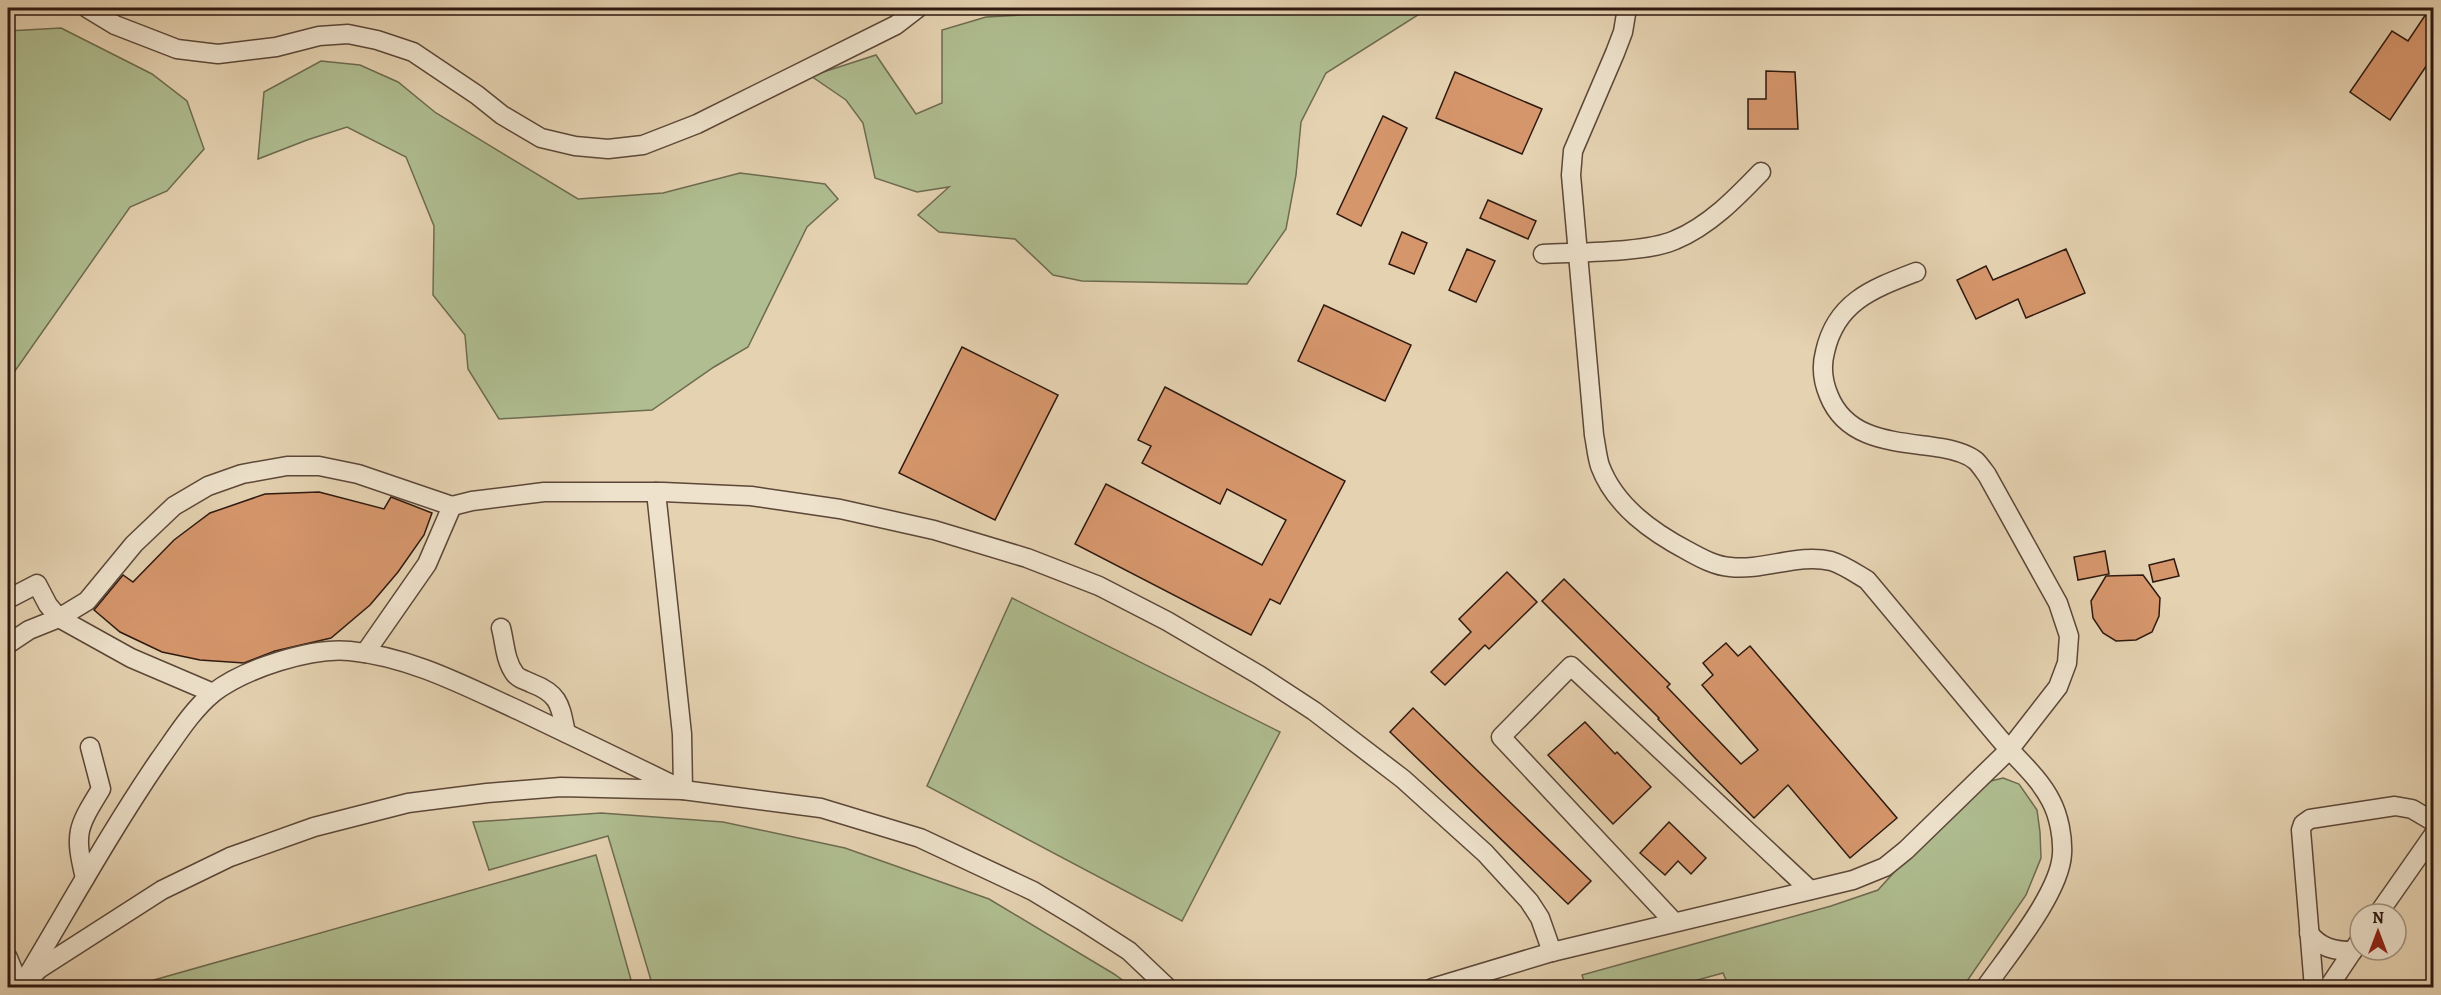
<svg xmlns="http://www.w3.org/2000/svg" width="2441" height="995" font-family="Alegreya,serif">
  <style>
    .green { fill: #afbd90; stroke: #6e6b50; stroke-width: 1.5 }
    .building { fill: #d6966c; stroke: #2e1910; stroke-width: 1.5 }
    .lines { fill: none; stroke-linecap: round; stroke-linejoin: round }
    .minor-casing { stroke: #5c4738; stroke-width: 21 }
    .minor { stroke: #eee2cc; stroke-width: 18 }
  </style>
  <rect width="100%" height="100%" fill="#e5d2b1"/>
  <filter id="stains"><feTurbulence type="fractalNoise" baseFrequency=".00333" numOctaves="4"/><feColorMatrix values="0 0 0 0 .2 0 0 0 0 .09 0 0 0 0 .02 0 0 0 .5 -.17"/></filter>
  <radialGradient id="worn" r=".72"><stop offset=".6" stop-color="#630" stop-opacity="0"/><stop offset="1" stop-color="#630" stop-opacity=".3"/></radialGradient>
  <g class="green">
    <polygon points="1082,8 1429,8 1326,73 1301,122 1296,175 1286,229 1247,284 1082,281 1053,275 1015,239 939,232 918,215 949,187 917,192 875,178 863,123 846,100 811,76 876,55 916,114 942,103 942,30 986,17 1074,12"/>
    <polygon points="61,28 152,74 187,101 204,149 167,191 130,207 10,378 8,377 8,31"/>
    <polygon points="321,61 360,65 398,82 436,113 578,199 663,193 740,173 825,184 838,199 807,227 748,347 714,367 652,410 499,419 468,369 465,335 433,295 434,226 406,157 347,127 307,140 258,159 264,92"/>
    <polygon points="1012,598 1280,732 1182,921 927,786"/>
    <polygon points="2003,778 2019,784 2037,810 2040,832 2041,858 2026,895 1963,987 1729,987 1723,973 1672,987 1586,988 1582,975 1831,906 1878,890 1924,839 1969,797 1991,781"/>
    <polygon points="601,813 723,822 845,848 989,899 1114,974 1132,987 653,987 608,836 489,870 473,822"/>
    <polygon points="596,855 633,987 129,987"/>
  </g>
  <g class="building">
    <polygon points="2430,8 2433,8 2433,56 2390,120 2350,92 2392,31 2408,41"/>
    <polygon points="1766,71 1795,72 1798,129 1748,129 1748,99 1766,99"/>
    <polygon points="1455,72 1542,109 1522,154 1436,118"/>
    <polygon points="1383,116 1407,128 1361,226 1337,214"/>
    <polygon points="1488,200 1536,221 1528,239 1480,218"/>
    <polygon points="1402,232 1427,243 1414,274 1389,264"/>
    <polygon points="1467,249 1495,261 1476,302 1449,290"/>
    <polygon points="2066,249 2085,293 2026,318 2018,299 1976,319 1957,280 1986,266 1993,280"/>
    <polygon points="1324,305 1411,345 1385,401 1298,361"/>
    <polygon points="962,347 1058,395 995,520 899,473"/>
    <polygon points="1165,387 1345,481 1280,604 1270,599 1251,635 1075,544 1106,484 1262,565 1286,520 1227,489 1220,504 1142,463 1151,446 1138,440"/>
    <polygon points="319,492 384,509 391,497 432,513 424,535 398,572 370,605 331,638 275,651 244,663 200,660 162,652 120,632 94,610 123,575 133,582 174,540 210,513 265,494"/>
    <polygon points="2105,551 2109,574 2078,580 2074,557"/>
    <polygon points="2174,559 2179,576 2153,582 2149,565"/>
    <polygon points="1507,572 1537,602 1489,649 1485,645 1445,685 1431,672 1471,632 1459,619"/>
    <polygon points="2143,575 2160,598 2159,616 2152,632 2136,640 2116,641 2103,633 2093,618 2091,601 2106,576"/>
    <polygon points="1564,579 1670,684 1667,687 1741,764 1758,750 1702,685 1713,675 1703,663 1726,643 1738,656 1750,646 1897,818 1850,858 1788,785 1754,818 1694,757 1658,719 1659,718 1542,601"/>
    <polygon points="1413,708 1591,881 1568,904 1390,732"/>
    <polygon points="1585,722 1615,754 1617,752 1651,787 1613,824 1548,755"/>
    <polygon points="1669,822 1706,858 1691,874 1678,861 1665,875 1640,853"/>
  </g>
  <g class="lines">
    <defs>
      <g id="minor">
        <polyline points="87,8 115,25 177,49 218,54 276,47 319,36 348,34 377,40 413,52 477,95 502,115 541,138 575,146 608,149 643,145 697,124 896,25 918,8"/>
        <path d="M1627 8 1623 32 1615 53 1573 151 1571 175 1594 435C1596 445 1597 457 1600 466 1615 506 1652 532 1688 551 1701 558 1715 566 1730 567 1764 571 1798 553 1831 561 1844 565 1855 573 1867 580 1911 633 1955 685 1999 738 2016 758 2039 777 2051 801 2059 816 2063 838 2062 854 2060 893 2008 955 1985 988"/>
        <path d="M1543 254C1577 252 1646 253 1675 240 1709 226 1736 198 1761 172"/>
        <polyline points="8,599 37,584 48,605 59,618 87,601 134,544 174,506 208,486 242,474 287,466 319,466 358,474 452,506 472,501 544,492 663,492 751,496 840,509 934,530 1027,558 1099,586 1167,621 1259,675 1314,711 1403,779 1485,853 1529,901 1540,918 1552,952"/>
        <path d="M501 628C505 643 505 661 515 674 519 679 525 680 531 683 560 694 560 705 566 733"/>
        <polyline points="8,644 29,630 59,618 131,658 213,693"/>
        <polyline points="365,653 427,564 452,506"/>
        <path d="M85 878C74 833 77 828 101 789L90 747"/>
        <polyline points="2378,914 2434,834"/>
        <polyline points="1674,922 1501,737 1571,666 1810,890"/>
        <path d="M2309 933C2320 948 2335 951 2353 951"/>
        <polyline points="8,958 20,987"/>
        <path d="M29 973C72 901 112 829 159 760 175 738 191 711 213 693 244 669 311 647 350 651 411 657 465 686 520 711 574 737 629 763 683 790L682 734 656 492"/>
        <polyline points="20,988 39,969 162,890 230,857 314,827 408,803 487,793 561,787 683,790 821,808 920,838 1033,891 1081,920 1129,951 1168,988"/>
        <path d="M1432 988 1552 952 1853 880 1885 867 1906 850 2009 750 2058 687 2067 663 2069 636 2058 603 1987 475C1984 471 1980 465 1976 461 1968 454 1953 450 1942 448 1900 441 1848 443 1829 396 1823 382 1821 367 1825 352 1836 302 1872 289 1916 272"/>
        <polyline points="2314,988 2301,830 2303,824 2310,819 2395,806 2412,809 2434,822"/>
        <polyline points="2328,988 2360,940"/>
      </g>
    </defs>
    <use href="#minor" class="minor-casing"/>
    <use href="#minor" class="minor"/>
  </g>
  <rect width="2441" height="995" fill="none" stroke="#e5d2b1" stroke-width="30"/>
  <rect x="9" y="9" width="2423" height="977" fill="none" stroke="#2e1910" stroke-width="3"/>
  <rect x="15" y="15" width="2411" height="965" fill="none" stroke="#2e1910" stroke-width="1.5"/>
  <g transform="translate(2378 932)"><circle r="28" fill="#eee2cc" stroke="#a19281" stroke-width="1.5"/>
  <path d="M0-4.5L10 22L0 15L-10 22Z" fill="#8f2418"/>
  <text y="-9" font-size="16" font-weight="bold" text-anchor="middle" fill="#2e1910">N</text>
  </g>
  <rect width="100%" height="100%" filter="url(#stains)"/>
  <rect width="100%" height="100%" fill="url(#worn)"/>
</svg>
